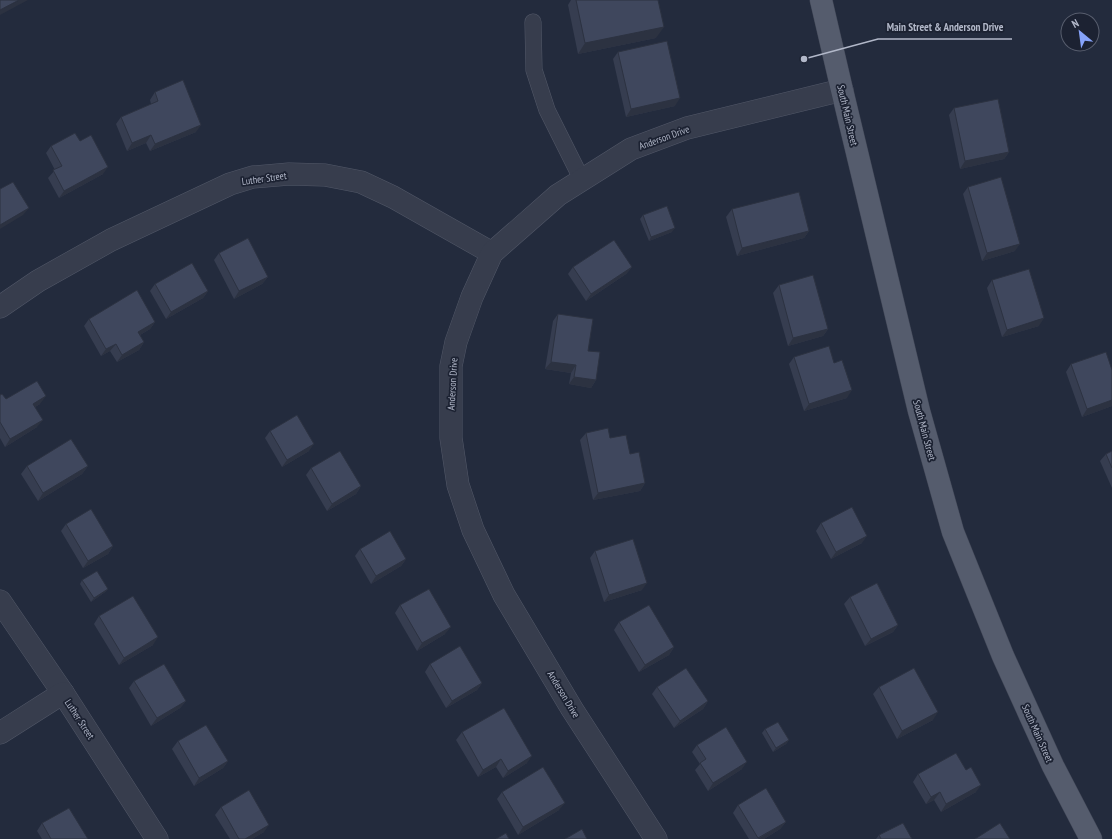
<svg xmlns="http://www.w3.org/2000/svg" width="1112" height="839" font-family="'PT Sans Narrow',sans-serif">
  <style>
    .lines { fill: none; stroke-linecap: round; stroke-linejoin: round }
    .lane-casing { stroke: #525868; stroke-width: 17 }
    .street-casing { stroke: #525868; stroke-width: 23 }
    .primary-casing { stroke: #404656; stroke-width: 23 }
    .lane { stroke: #373d4d; stroke-width: 16 }
    .street { stroke: #373d4d; stroke-width: 22 }
    .primary { stroke: #555c6d; stroke-width: 22 }
    .wall { fill: #363d50 }
    .shaded-wall { fill: #2c3241 }
    .building { fill: #3f475d; stroke: #2c3241 }
    .labels { text-anchor: middle; stroke-width: 3.5; stroke-linejoin: round; paint-order: stroke }
    .street-label { font-size: 10px; fill: #b2b8c9; stroke: #1c2232 }
    .leader { fill: none; stroke: #b2b8c9; stroke-width: 1.5 }
    .callout-dot { fill: #b2b8c9; stroke: #1c2232; stroke-width: 1.5 }
    .callout-label { font-size: 11px; text-anchor: middle; font-weight: bold; fill: #b2b8c9; stroke: #1c2232; stroke-width: 3.5; stroke-linejoin: round; paint-order: stroke }
  </style>
  <rect width="100%" height="100%" fill="#232b3d"/>
  <g class="lines">
    <defs>
      <polyline id="lane" points="533,22 534,70 547,110 582,180"/>
      <g id="street">
        <polyline points="0,307 38,281 111,240 230,184 253,177 289,174 325,175 361,182 393,197 492,253"/>
        <polyline points="0,601 63,693 157,839"/>
        <polyline points="0,733 63,693"/>
        <polyline points="656,839 572,709 504,595 473,530 458,485 451,438 451,366 456,342 472,297 492,253 558,195 631,149 687,128 842,90"/>
      </g>
      <polyline id="primary" points="821,0 842,90 919,411 953,532 1003,656 1053,766 1091,839"/>
    </defs>
    <use href="#lane" class="lane-casing"/>
    <use href="#street" class="street-casing"/>
    <use href="#primary" class="primary-casing"/>
    <use href="#lane" class="lane"/>
    <use href="#street" class="street"/>
    <use href="#primary" class="primary"/>
  </g>
  <g class="wall">
    <polygon points="571,0 658,0 656,38 578,54 568,5"/>
    <polygon points="618,52 675,106 626,117 613,59"/>
    <polygon points="155,92 196,132 150,151 146,143 127,151 116,124 121,117 151,104 150,100"/>
    <polygon points="954,108 1009,152 1004,159 960,169 949,115"/>
    <polygon points="80,141 103,174 59,198 48,178 55,170 46,153 51,146"/>
    <polygon points="968,187 1015,251 982,261 963,194"/>
    <polygon points="732,209 809,231 804,238 737,256 726,217"/>
    <polygon points="643,215 672,232 649,241 640,219"/>
    <polygon points="219,253 268,277 262,284 234,299 214,260"/>
    <polygon points="573,267 632,267 626,274 586,301 568,274"/>
    <polygon points="992,280 1039,326 1002,337 987,288"/>
    <polygon points="155,284 208,291 203,298 166,319 150,291"/>
    <polygon points="779,285 828,329 823,336 788,346 773,293"/>
    <polygon points="558,314 588,351 596,380 591,388 569,384 571,373 545,369 553,321"/>
    <polygon points="89,319 155,322 150,329 140,335 144,342 139,350 117,362 110,351 101,356 84,326"/>
    <polygon points="794,357 847,398 804,411 789,364"/>
    <polygon points="1071,364 1112,370 1112,406 1082,417 1066,372"/>
    <polygon points="0,395 6,399 40,404 35,407 37,427 5,447 0,438"/>
    <polygon points="270,431 309,451 282,467 265,438"/>
    <polygon points="586,433 610,438 630,454 645,483 640,491 593,500 580,440"/>
    <polygon points="1112,451 1112,488 1100,461 1106,454"/>
    <polygon points="27,466 88,466 82,474 38,501 21,474"/>
    <polygon points="311,468 361,486 356,494 327,511 306,475"/>
    <polygon points="821,523 862,543 831,559 816,531"/>
    <polygon points="66,524 113,546 108,554 83,568 61,531"/>
    <polygon points="360,549 406,559 401,566 371,584 355,556"/>
    <polygon points="595,551 642,590 604,602 590,558"/>
    <polygon points="82,580 108,589 105,592 91,602 80,584"/>
    <polygon points="850,597 898,625 893,632 865,646 844,604"/>
    <polygon points="400,605 445,634 417,651 395,613"/>
    <polygon points="99,616 153,645 119,665 94,624"/>
    <polygon points="619,622 674,647 669,655 639,672 614,630"/>
    <polygon points="430,664 482,683 477,690 446,708 425,672"/>
    <polygon points="134,681 186,701 180,708 151,726 129,688"/>
    <polygon points="657,687 708,701 703,709 674,728 652,694"/>
    <polygon points="879,687 933,720 897,739 873,694"/>
    <polygon points="765,729 789,740 786,744 773,752 762,733"/>
    <polygon points="462,732 527,763 503,778 496,767 478,777 456,740"/>
    <polygon points="178,741 228,761 223,768 194,786 172,749"/>
    <polygon points="697,745 742,769 708,791 695,770 700,764 692,752"/>
    <polygon points="918,774 976,792 941,812 934,800 926,804 913,782"/>
    <polygon points="502,792 559,810 518,835 497,799"/>
    <polygon points="738,805 786,822 780,829 764,839 749,839 733,813"/>
    <polygon points="221,807 264,832 252,839 230,839 215,815"/>
    <polygon points="42,823 88,839 42,839 37,831"/>
    <polygon points="879,835 912,839 876,839"/>
  </g>
  <g class="shaded-wall">
    <polygon points="19,0 28,0 0,15 0,10"/>
    <polygon points="664,27 656,38 578,54 585,43"/>
    <polygon points="680,98 675,106 626,117 631,109"/>
    <polygon points="201,125 196,132 150,151 155,144"/>
    <polygon points="151,135 146,143 127,151 132,143"/>
    <polygon points="1009,152 1004,159 960,169 965,161"/>
    <polygon points="108,167 103,174 59,198 64,191"/>
    <polygon points="29,208 23,215 0,229 0,225"/>
    <polygon points="675,228 672,232 649,241 651,237"/>
    <polygon points="809,231 804,238 737,256 742,248"/>
    <polygon points="1020,244 1015,251 982,261 987,253"/>
    <polygon points="632,267 626,274 586,301 591,294"/>
    <polygon points="268,277 262,284 234,299 239,291"/>
    <polygon points="208,291 203,298 166,319 171,312"/>
    <polygon points="1044,318 1039,326 1002,337 1007,330"/>
    <polygon points="155,322 150,329 133,339 138,332"/>
    <polygon points="828,329 823,336 788,346 793,338"/>
    <polygon points="144,342 139,350 117,362 122,355"/>
    <polygon points="116,344 110,351 101,356 106,349"/>
    <polygon points="551,362 576,365 571,373 545,369"/>
    <polygon points="574,377 596,380 591,388 569,384"/>
    <polygon points="852,390 847,398 804,411 809,404"/>
    <polygon points="46,396 40,404 28,411 33,404"/>
    <polygon points="1112,400 1112,406 1082,417 1087,409"/>
    <polygon points="43,420 37,427 5,447 10,439"/>
    <polygon points="314,444 309,451 282,467 287,460"/>
    <polygon points="88,466 82,474 38,501 43,493"/>
    <polygon points="645,483 640,491 593,500 598,493"/>
    <polygon points="361,486 356,494 327,511 332,504"/>
    <polygon points="867,536 862,543 831,559 836,552"/>
    <polygon points="113,546 108,554 83,568 88,561"/>
    <polygon points="406,559 401,566 371,584 376,576"/>
    <polygon points="647,583 642,590 604,602 609,595"/>
    <polygon points="108,589 105,592 91,602 94,598"/>
    <polygon points="898,625 893,632 865,646 871,639"/>
    <polygon points="451,627 445,634 417,651 422,643"/>
    <polygon points="158,637 153,645 119,665 124,658"/>
    <polygon points="674,647 669,655 639,672 645,665"/>
    <polygon points="482,683 477,690 446,708 452,701"/>
    <polygon points="186,701 180,708 151,726 157,718"/>
    <polygon points="708,701 703,709 674,728 680,721"/>
    <polygon points="938,712 933,720 897,739 902,731"/>
    <polygon points="789,740 786,744 773,752 776,748"/>
    <polygon points="532,756 527,763 503,778 508,771"/>
    <polygon points="501,759 496,767 478,777 483,770"/>
    <polygon points="228,761 223,768 194,786 199,778"/>
    <polygon points="747,762 742,769 708,791 713,783"/>
    <polygon points="981,785 976,792 941,812 946,804"/>
    <polygon points="940,792 934,800 926,804 931,797"/>
    <polygon points="565,803 559,810 518,835 523,827"/>
    <polygon points="786,822 780,829 764,839 758,839"/>
    <polygon points="269,825 264,832 252,839 245,839"/>
  </g>
  <g class="building">
    <polygon points="0,0 19,0 0,10"/>
    <polygon points="576,0 658,0 664,27 585,43"/>
    <polygon points="667,41 680,98 631,109 618,52"/>
    <polygon points="183,80 201,125 155,144 151,135 132,143 121,117 158,101 155,92"/>
    <polygon points="998,99 1009,152 965,161 954,108"/>
    <polygon points="75,133 80,141 91,135 108,167 64,191 53,170 62,166 51,146"/>
    <polygon points="1001,177 1020,244 987,253 968,187"/>
    <polygon points="13,182 29,208 0,225 0,189"/>
    <polygon points="799,192 809,231 742,248 732,209"/>
    <polygon points="667,206 675,228 651,237 643,215"/>
    <polygon points="248,238 268,277 239,291 219,253"/>
    <polygon points="614,240 632,267 591,294 573,267"/>
    <polygon points="192,263 208,291 171,312 155,284"/>
    <polygon points="1029,269 1044,318 1007,330 992,280"/>
    <polygon points="813,275 828,329 793,338 779,285"/>
    <polygon points="137,290 155,322 138,332 144,342 122,355 116,344 106,349 89,319"/>
    <polygon points="558,314 593,319 588,351 600,352 596,380 574,377 576,365 551,362"/>
    <polygon points="829,346 834,363 842,360 852,390 809,404 794,357"/>
    <polygon points="1106,352 1112,370 1112,400 1087,409 1071,364"/>
    <polygon points="37,381 46,396 33,404 43,420 10,439 0,422 0,395 2,394 6,399"/>
    <polygon points="297,415 314,444 287,460 270,431"/>
    <polygon points="608,428 610,438 626,435 630,454 639,452 645,483 598,493 586,433"/>
    <polygon points="71,439 88,466 43,493 27,466"/>
    <polygon points="340,451 361,486 332,504 311,468"/>
    <polygon points="1112,451 1112,468 1106,454"/>
    <polygon points="852,507 867,536 836,552 821,523"/>
    <polygon points="91,509 113,546 88,561 66,524"/>
    <polygon points="390,531 406,559 376,576 360,549"/>
    <polygon points="633,539 647,583 609,595 595,551"/>
    <polygon points="97,571 108,589 94,598 82,580"/>
    <polygon points="877,583 898,625 871,639 850,597"/>
    <polygon points="429,589 451,627 422,643 400,605"/>
    <polygon points="133,596 158,637 124,658 99,616"/>
    <polygon points="649,605 674,647 645,665 619,622"/>
    <polygon points="460,646 482,683 452,701 430,664"/>
    <polygon points="164,664 186,701 157,718 134,681"/>
    <polygon points="686,668 708,701 680,721 657,687"/>
    <polygon points="914,668 938,712 902,731 879,687"/>
    <polygon points="504,708 532,756 508,771 501,759 483,770 462,732"/>
    <polygon points="778,722 789,740 776,748 765,729"/>
    <polygon points="206,725 228,761 199,778 178,741"/>
    <polygon points="726,727 747,762 713,783 700,763 706,759 697,745"/>
    <polygon points="956,753 966,770 971,767 981,785 946,804 940,792 931,797 918,774"/>
    <polygon points="543,767 565,803 523,827 502,792"/>
    <polygon points="766,788 786,822 758,838 738,805"/>
    <polygon points="249,790 269,825 245,839 239,839 221,807"/>
    <polygon points="69,808 88,839 51,839 42,823"/>
    <polygon points="903,823 912,839 881,839 879,835"/>
    <polygon points="1000,823 1010,839 975,839"/>
    <polygon points="582,829 587,839 565,839"/>
    <polygon points="506,833 509,839 496,839"/>
  </g>
  <g class="labels">
    <g class="street-label">
      <text transform="translate(848 115) rotate(77)" y="4">South Main Street</text>
      <text transform="translate(664 137) rotate(-20)" y="4">Anderson Drive</text>
      <text transform="translate(264 178) rotate(-8)" y="4">Luther Street</text>
      <text transform="translate(452 384) rotate(-87)" y="4">Anderson Drive</text>
      <text transform="translate(925 430) rotate(75)" y="4">South Main Street</text>
      <text transform="translate(564 694) rotate(59)" y="4">Anderson Drive</text>
      <text transform="translate(80 719) rotate(57)" y="4">Luther Street</text>
      <text transform="translate(1038 733) rotate(66)" y="4">South Main Street</text>
    </g>
  </g>
  <path class="leader" d="M804 59L878 39H1012"/>
  <circle class="callout-dot" cx="804" cy="59" r="4"/>
  <g class="callout-label">
    <text x="945" y="31">Main Street &amp; Anderson Drive</text>
  </g>
  <g transform="translate(1080 32) rotate(331)"><circle r="19" fill="#1c2232" stroke="#585e6e"/>
  <path d="M0-3L7 15L0 10L-7 15Z" fill="#86a3fa"/>
  <text y="-6" font-size="11" font-weight="bold" text-anchor="middle" fill="#b2b8c9">N</text>
  </g>
</svg>
